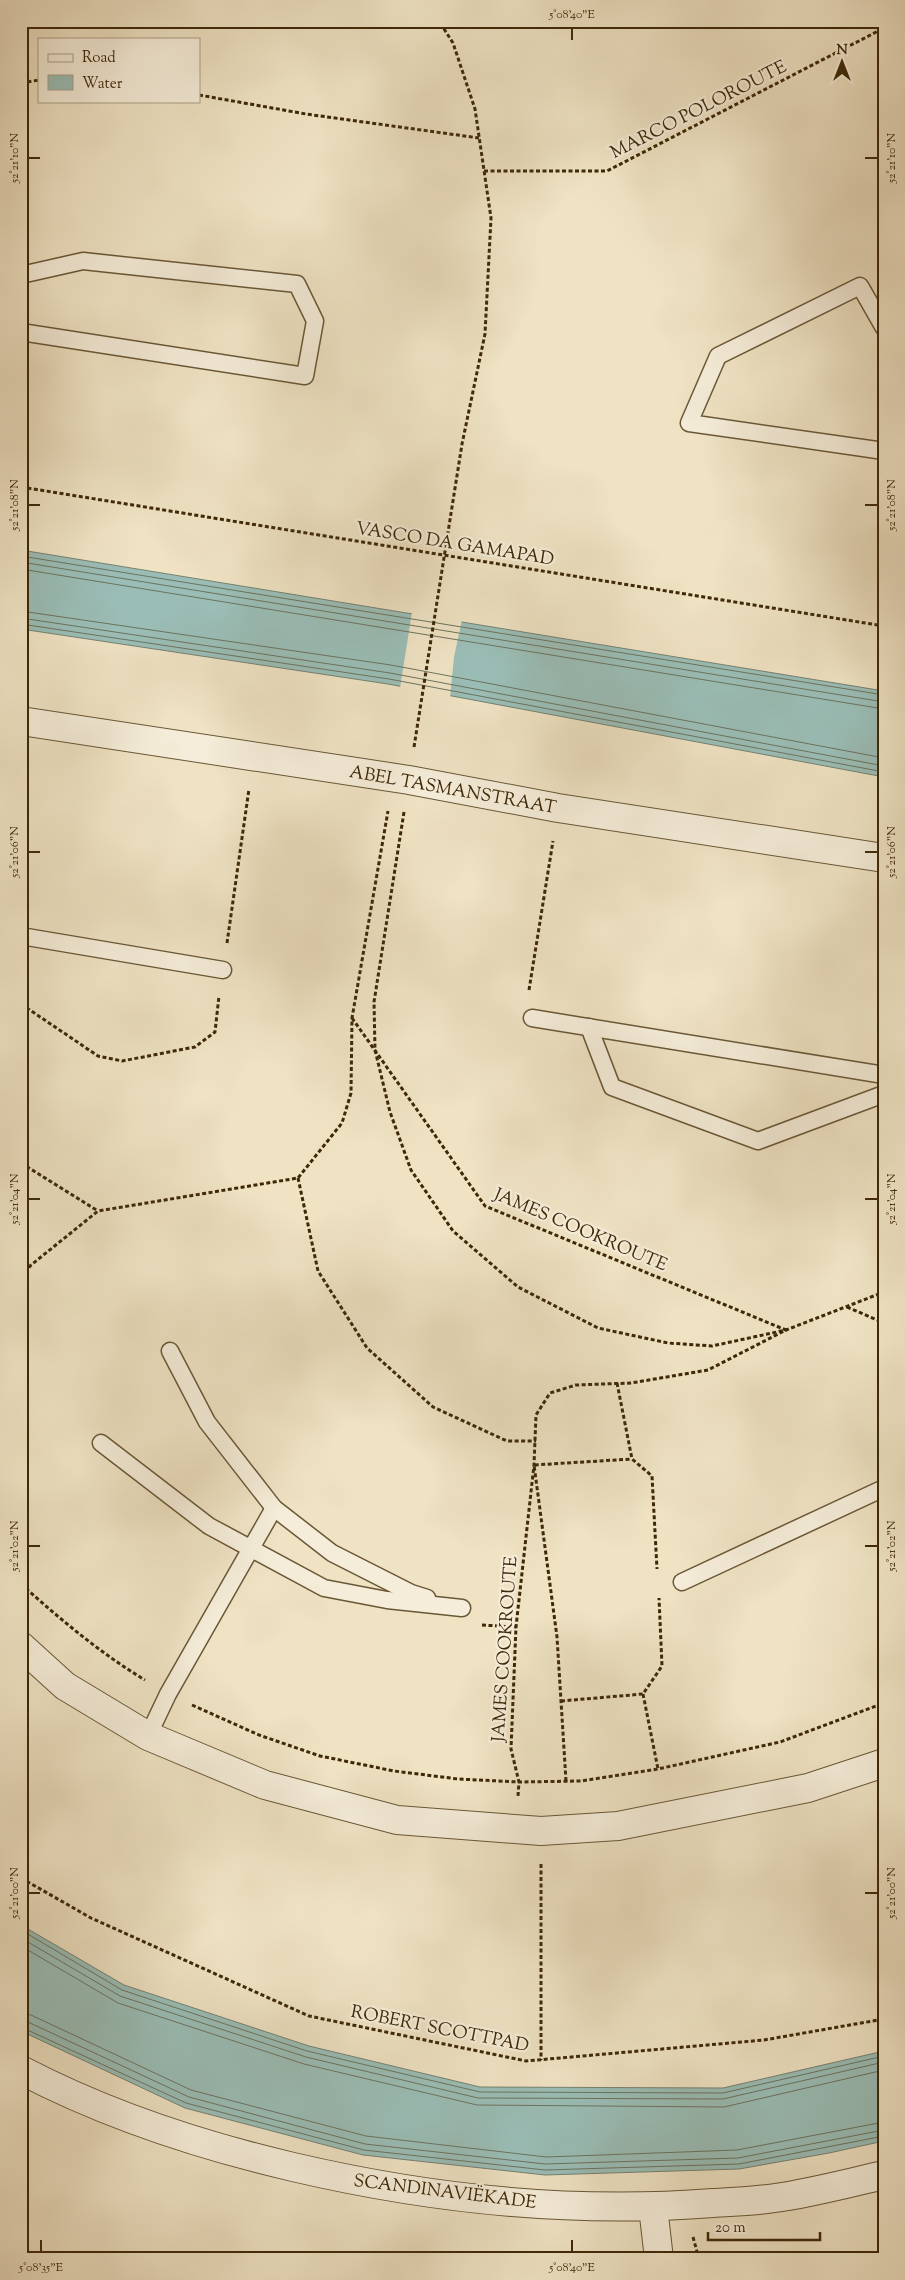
<svg xmlns="http://www.w3.org/2000/svg" width="905" height="2280" font-family="'Sorts Mill Goudy',serif">
  <style>
    .water { fill: #9abeb7; stroke: #758271 }
    .pier { fill: #efe3c4 }
    .lines { fill: none; stroke-linecap: round; stroke-linejoin: round }
    .shore { stroke: #6c735f; stroke-width: 1 }
    .lane-casing { stroke: #6a5736; stroke-width: 19 }
    .street-casing { stroke: #6a5736; stroke-width: 30 }
    .path { stroke: #3d2807; stroke-width: 3; stroke-dasharray: 4 2.5; stroke-linecap: butt }
    .lane { stroke: #f5edd9; stroke-width: 16 }
    .street { stroke: #f5edd9; stroke-width: 28 }
    .ticks { fill: none; stroke: #3d2807; stroke-width: 2 }
    .labels { text-anchor: middle; stroke-width: 4.5; stroke-linejoin: round; paint-order: stroke }
    .street-label { font-size: 18px; fill: #3d2807; stroke: #f5edd9 }
    .neatline { fill: none; stroke: #3d2807; stroke-width: 2 }
    .ticks-label { font-size: 12px; text-anchor: middle; fill: #3d2807 }
  </style>
  <rect width="100%" height="100%" fill="#efe3c4"/>
  <filter id="stains"><feTurbulence type="fractalNoise" baseFrequency=".004" numOctaves="4"/><feColorMatrix values="0 0 0 0 .2 0 0 0 0 .09 0 0 0 0 .02 0 0 0 .5 -.17"/></filter>
  <radialGradient id="worn" r=".72"><stop offset=".6" stop-color="#630" stop-opacity="0"/><stop offset="1" stop-color="#630" stop-opacity=".3"/></radialGradient>
  <g class="water">
    <polygon points="21,550 884,691 884,777 388,684 21,629"/>
    <polygon points="21,1925 124,1985 309,2046 480,2087 723,2088 884,2051 884,2141 829,2153 739,2169 545,2175 363,2155 185,2108 21,2031"/>
  </g>
  <polygon class="pier" points="412,612 462,620 454,657 450,698 400,688"/>
  <g class="lines">
    <g class="shore">
      <polyline points="21,556 884,695"/>
      <polyline points="21,562 884,702"/>
      <polyline points="21,569 884,709"/>
      <polyline points="21,611 391,665 884,758"/>
      <polyline points="21,618 390,673 884,766"/>
      <polyline points="21,624 389,679 884,772"/>
      <polyline points="21,1930 122,1990 307,2051 480,2092 723,2093 884,2056"/>
      <polyline points="21,1938 120,1996 306,2057 478,2098 723,2099 884,2062"/>
      <polyline points="21,1946 118,2003 304,2064 477,2105 724,2107 884,2070"/>
      <polyline points="21,2013 31,2015 191,2090 366,2136 546,2157 737,2150 884,2122"/>
      <polyline points="21,2021 28,2022 189,2097 365,2144 545,2164 738,2158 884,2130"/>
      <polyline points="21,2027 186,2103 364,2150 545,2170 739,2164 884,2136"/>
    </g>
    <defs>
      <g id="lane">
        <polyline points="21,275 83,261 297,284 315,321 305,376 21,332"/>
        <polyline points="884,328 860,286 718,356 689,423 884,451"/>
        <polyline points="21,936 223,970"/>
        <polyline points="532,1018 884,1075"/>
        <polyline points="589,1027 612,1087 758,1141 884,1094"/>
        <polyline points="170,1351 207,1422 274,1508 332,1553 411,1593 427,1598"/>
        <polyline points="101,1443 209,1526 324,1588 387,1600 462,1608"/>
        <polyline points="682,1582 884,1488"/>
        <polyline points="148,1736 168,1694 274,1508"/>
      </g>
      <g id="street">
        <polyline points="21,721 409,780 558,808 884,858"/>
        <polyline points="21,1646 65,1686 148,1736 265,1785 397,1820 541,1831 618,1826 808,1788 884,1763"/>
        <path d="M21 2070C107 2115 199 2145 293 2167 430 2199 572 2214 713 2203 733 2202 755 2201 775 2198 811 2193 848 2183 884 2175"/>
        <polyline points="653,2207 659,2259"/>
      </g>
    </defs>
    <use href="#lane" class="lane-casing"/>
    <use href="#street" class="street-casing"/>
    <g class="path">
      <polyline points="21,83 39,80"/>
      <polyline points="199,95 306,114 479,138"/>
      <polyline points="484,171 607,171 884,28"/>
      <polyline points="21,487 884,626"/>
      <polyline points="414,747 462,444 485,334 491,218 475,109 453,43 439,21"/>
      <polyline points="404,812 374,1002 375,1050 390,1112 411,1170 453,1231 518,1287 598,1328 668,1343 712,1346 786,1330 884,1292"/>
      <polyline points="227,943 249,789"/>
      <polyline points="529,990 553,841"/>
      <polyline points="21,1004 98,1056 122,1061 195,1047 215,1032 219,996"/>
      <polyline points="352,1018 485,1206 786,1330 708,1370 631,1383 576,1385 550,1393 536,1415 534,1465 516,1627 511,1749 519,1782 518,1796"/>
      <polyline points="21,1163 98,1211"/>
      <polyline points="298,1178 318,1271 367,1348 433,1407 507,1441 536,1441"/>
      <polyline points="21,1261 28,1268"/>
      <polyline points="21,1278 31,1265 98,1211 298,1178 342,1123 351,1093 352,1018 388,811"/>
      <polyline points="847,1307 884,1323"/>
      <polyline points="617,1383 632,1459 652,1476 657,1569"/>
      <path d="M21 1584C60 1619 100 1653 145 1680"/>
      <polyline points="482,1625 516,1627"/>
      <polyline points="643,1694 658,1769"/>
      <polyline points="561,1701 643,1694 662,1666 659,1598"/>
      <polyline points="192,1705 259,1735 320,1756 394,1771 458,1779 519,1782 581,1781 658,1769 780,1742 884,1703"/>
      <polyline points="566,1781 557,1637 534,1465 632,1459"/>
      <polyline points="541,1864 541,2060"/>
      <polyline points="21,1878 91,1918 309,2016 526,2061 764,2040 884,2019"/>
      <polyline points="693,2237 699,2259"/>
    </g>
    <use href="#lane" class="lane"/>
    <use href="#street" class="street"/>
  </g>
  <path class="ticks" d="M572 28V40M28 158H40M865 158H878M28 505H40M865 505H878M28 852H40M865 852H878M28 1199H40M865 1199H878M28 1546H40M865 1546H878M28 1893H40M865 1893H878M41 2240V2252M572 2240V2252"/>
  <g class="labels">
    <g class="street-label">
      <text transform="translate(698 109) rotate(-27)" y="6">MARCO POLOROUTE</text>
      <text transform="translate(455 543) rotate(9)" y="6">VASCO DA GAMAPAD</text>
      <text transform="translate(453 789) rotate(10)" y="6">ABEL TASMANSTRAAT</text>
      <text transform="translate(581 1229) rotate(23)" y="6">JAMES COOKROUTE</text>
      <text transform="translate(504 1649) rotate(-86)" y="6">JAMES COOKROUTE</text>
      <text transform="translate(440 2028) rotate(11)" y="6">ROBERT SCOTTPAD</text>
      <text transform="translate(445 2191) rotate(7)" y="6">SCANDINAVIËKADE</text>
    </g>
  </g>
  <rect width="905" height="2280" fill="none" stroke="#efe3c4" stroke-width="55"/>
  <rect x="38" y="38" width="162" height="65" fill="#f5edd9" stroke="#ab9e85"/>
  <rect x="48" y="54" width="25" height="8" fill="#f5edd9" stroke="#ab9e85"/>
  <text x="82" y="62" font-size="15" fill="#3d2807">Road</text>
  <rect x="48" y="75" width="25" height="15" fill="#9abeb7" stroke="#ab9e85"/>
  <text x="82" y="88" font-size="15" fill="#3d2807">Water</text>
  <g transform="translate(842 62)" stroke="#f5edd9" stroke-width="4" paint-order="stroke">
  <path d="M0-4L9 19L0 12L-9 19Z" fill="#3d2807"/>
  <text y="-8" font-size="14" font-weight="bold" text-anchor="middle" fill="#3d2807">N</text>
  </g>
  <path d="M708 2232v8h112v-8" fill="none" stroke="#3d2807" stroke-width="2.5"/>
  <text x="715" y="2232" font-size="15" fill="#3d2807" stroke="#f5edd9" stroke-width="4" paint-order="stroke">20 m</text>
  <rect x="28" y="28" width="850" height="2224" class="neatline"/>
  <g class="ticks-label">
    <text x="572" y="18">5°08'40"E</text>
    <text transform="translate(14 158) rotate(-90)" y="4">52°21'10"N</text>
    <text transform="translate(891 158) rotate(-90)" y="4">52°21'10"N</text>
    <text transform="translate(14 505) rotate(-90)" y="4">52°21'08"N</text>
    <text transform="translate(891 505) rotate(-90)" y="4">52°21'08"N</text>
    <text transform="translate(14 852) rotate(-90)" y="4">52°21'06"N</text>
    <text transform="translate(891 852) rotate(-90)" y="4">52°21'06"N</text>
    <text transform="translate(14 1199) rotate(-90)" y="4">52°21'04"N</text>
    <text transform="translate(891 1199) rotate(-90)" y="4">52°21'04"N</text>
    <text transform="translate(14 1546) rotate(-90)" y="4">52°21'02"N</text>
    <text transform="translate(891 1546) rotate(-90)" y="4">52°21'02"N</text>
    <text transform="translate(14 1893) rotate(-90)" y="4">52°21'00"N</text>
    <text transform="translate(891 1893) rotate(-90)" y="4">52°21'00"N</text>
    <text x="41" y="2271">5°08'35"E</text>
    <text x="572" y="2271">5°08'40"E</text>
  </g>
  <rect width="100%" height="100%" filter="url(#stains)"/>
  <rect width="100%" height="100%" fill="url(#worn)"/>
</svg>
